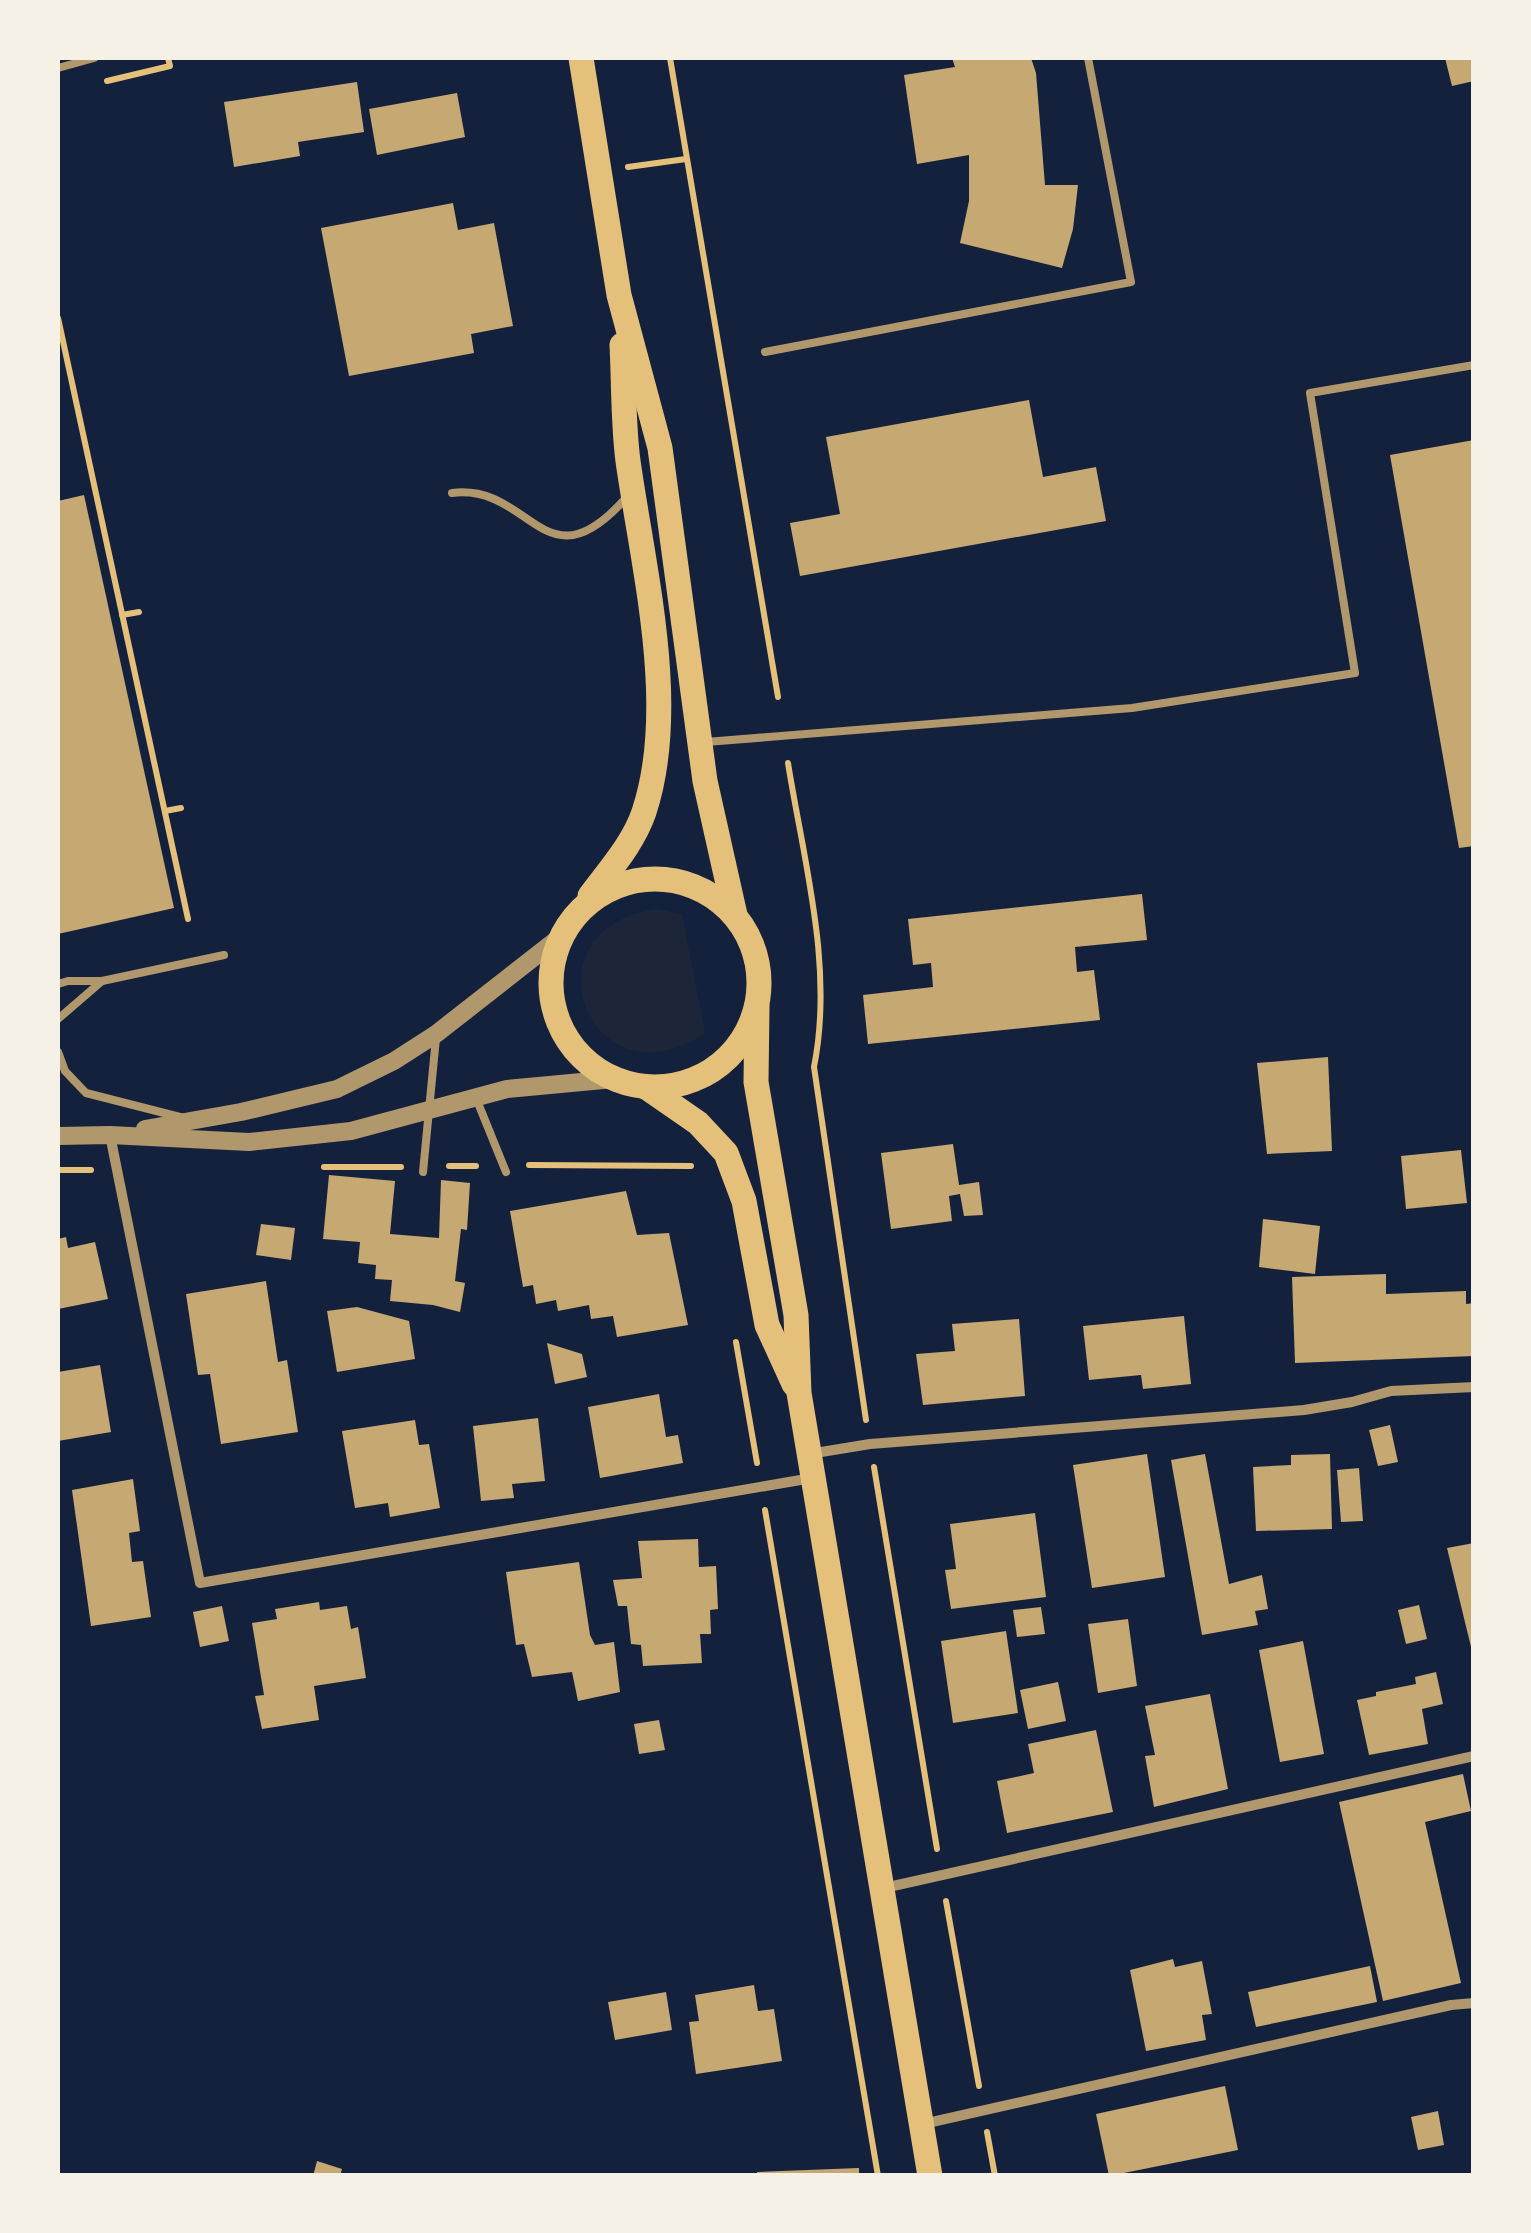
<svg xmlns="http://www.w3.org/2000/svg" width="1531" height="2233" font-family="Barlow,sans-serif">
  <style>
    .green { fill: #1d2539 }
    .building { fill: #c6a872 }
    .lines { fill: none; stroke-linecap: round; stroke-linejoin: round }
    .path { stroke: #e5c07b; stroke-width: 6 }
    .service { stroke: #b1986c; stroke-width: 8 }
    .minor { stroke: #b1986c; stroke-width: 10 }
    .tertiary { stroke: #b1986c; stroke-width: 18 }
    .primary { stroke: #e5c07b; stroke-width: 25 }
  </style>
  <rect width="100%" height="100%" fill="#14213d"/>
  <path class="green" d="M656 909 682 914 705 1033C592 1111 518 930 656 909Z"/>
  <g class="building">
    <polygon points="952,58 1031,58 1036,73 1045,185 1078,185 1073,229 1062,268 960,243 969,201 969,155 917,164 904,75 955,67"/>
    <polygon points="1445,58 1474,58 1474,81 1452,86"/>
    <polygon points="357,82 364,132 298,142 300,156 234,167 224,102"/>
    <polygon points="457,93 465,137 377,155 369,109"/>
    <polygon points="453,203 458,230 494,223 513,326 471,334 474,353 349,376 321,228"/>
    <polygon points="1029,400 1043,477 1096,467 1106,521 800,576 790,523 840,514 826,437"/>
    <polygon points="1474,440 1474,846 1459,848 1390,455"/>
    <polygon points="84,495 174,908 58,934 58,501"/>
    <polygon points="1142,894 1147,940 1075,947 1077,972 1094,970 1100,1020 868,1044 863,995 933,987 931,963 913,965 908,919"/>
    <polygon points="1328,1057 1332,1151 1267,1154 1257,1063"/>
    <polygon points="953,1144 959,1185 979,1182 983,1215 964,1216 960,1194 949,1196 952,1221 891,1229 881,1153"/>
    <polygon points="1461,1150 1467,1203 1406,1209 1401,1156"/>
    <polygon points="329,1175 395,1181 390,1234 439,1238 441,1180 470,1183 467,1230 461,1229 455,1281 465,1283 460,1312 433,1305 390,1301 392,1280 375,1279 376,1265 358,1263 360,1242 323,1239"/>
    <polygon points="626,1191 637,1235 669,1233 688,1325 617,1337 613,1316 591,1319 589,1305 558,1311 556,1300 536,1304 533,1285 523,1287 510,1211"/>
    <polygon points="1263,1219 1320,1226 1315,1274 1259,1267"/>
    <polygon points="261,1224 295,1228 291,1260 256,1255"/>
    <polygon points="66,1237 68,1248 95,1242 108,1299 58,1309 58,1239"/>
    <polygon points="1386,1274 1386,1294 1466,1291 1466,1304 1474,1303 1474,1356 1295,1363 1292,1277"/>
    <polygon points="266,1281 278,1362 287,1360 298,1432 221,1444 210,1374 198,1375 186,1294"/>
    <polygon points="357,1307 409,1321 415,1359 337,1372 327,1311"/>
    <polygon points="1184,1316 1191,1384 1143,1389 1141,1375 1089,1380 1083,1326"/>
    <polygon points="1019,1319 1025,1396 923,1405 916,1354 955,1351 952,1324"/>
    <polygon points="547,1343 582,1354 587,1377 555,1384"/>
    <polygon points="100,1365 111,1432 58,1441 58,1372"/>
    <polygon points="659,1394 666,1437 678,1435 683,1463 600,1478 588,1407"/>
    <polygon points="538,1418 545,1481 512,1484 514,1498 481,1501 473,1426"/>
    <polygon points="415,1420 419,1445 429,1444 440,1508 390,1517 388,1503 355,1508 342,1431"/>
    <polygon points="1390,1425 1398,1462 1378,1466 1369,1430"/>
    <polygon points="1147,1454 1165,1577 1092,1588 1073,1465"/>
    <polygon points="1205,1454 1229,1584 1262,1575 1268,1609 1255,1611 1258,1625 1202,1635 1171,1460"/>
    <polygon points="1330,1454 1332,1529 1256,1531 1253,1467 1291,1465 1291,1455"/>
    <polygon points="1359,1468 1363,1521 1341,1522 1337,1470"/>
    <polygon points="133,1479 140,1531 129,1533 132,1562 143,1561 151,1617 91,1626 72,1490"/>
    <polygon points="1035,1513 1046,1597 951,1609 945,1570 956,1569 950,1524"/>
    <polygon points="698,1539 699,1567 716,1566 718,1609 710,1610 711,1634 700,1634 702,1663 643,1666 641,1645 631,1644 627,1606 618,1606 613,1580 642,1578 638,1541"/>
    <polygon points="1474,1543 1474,1651 1472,1651 1447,1548"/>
    <polygon points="579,1562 590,1635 595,1645 614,1642 620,1692 578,1701 572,1672 532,1677 524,1644 516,1645 506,1572"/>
    <polygon points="319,1602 320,1610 347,1606 351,1629 358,1627 366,1678 314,1686 319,1720 262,1729 255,1696 264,1695 252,1623 277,1619 275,1609"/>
    <polygon points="1419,1605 1427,1639 1406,1644 1398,1610"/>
    <polygon points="222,1606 229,1641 200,1647 193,1612"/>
    <polygon points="1041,1607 1045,1634 1017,1637 1013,1610"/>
    <polygon points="1128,1619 1137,1686 1098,1693 1088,1624"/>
    <polygon points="1006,1631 1018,1713 953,1723 941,1641"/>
    <polygon points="1303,1641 1324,1754 1280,1762 1259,1650"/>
    <polygon points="1436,1672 1443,1704 1422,1709 1428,1744 1369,1755 1357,1700 1376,1696 1376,1692 1416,1684 1415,1677"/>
    <polygon points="1058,1682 1066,1721 1028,1729 1020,1690"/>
    <polygon points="1210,1694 1228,1789 1154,1807 1145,1756 1155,1755 1145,1706"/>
    <polygon points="659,1720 665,1750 639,1754 634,1724"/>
    <polygon points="1096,1730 1113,1812 1007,1833 997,1781 1034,1773 1028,1744"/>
    <polygon points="1463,1774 1471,1811 1425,1822 1461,1983 1383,2001 1339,1802"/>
    <polygon points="1173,1959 1175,1967 1202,1961 1212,2014 1202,2015 1206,2040 1146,2051 1130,1970"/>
    <polygon points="1370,1966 1377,2002 1256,2027 1248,1992"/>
    <polygon points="754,1985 758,2011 774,2009 782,2061 696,2074 689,2022 699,2021 695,1995"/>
    <polygon points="666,1992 672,2030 615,2040 608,2002"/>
    <polygon points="1225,2086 1238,2150 1109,2176 1096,2114"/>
    <polygon points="1438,2111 1444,2145 1418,2150 1411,2117"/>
    <polygon points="317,2161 342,2169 340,2176 313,2176"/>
    <polygon points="859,2168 859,2176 757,2176 757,2172"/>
  </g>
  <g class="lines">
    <g class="path">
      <polyline points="670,58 778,697"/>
      <polyline points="107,81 170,66 168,58"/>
      <polyline points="628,167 686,159"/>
      <polyline points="58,318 188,919"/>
      <polyline points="122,615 139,612"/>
      <path d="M788 763C804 863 834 967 814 1067L866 1420"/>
      <polyline points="165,811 181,808"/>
      <polyline points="529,1165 691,1166"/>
      <polyline points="449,1166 476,1166"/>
      <polyline points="324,1167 401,1167"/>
      <polyline points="58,1170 91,1170"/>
      <polyline points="736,1342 757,1463"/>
      <polyline points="874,1467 937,1849"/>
      <polyline points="765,1510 878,2176"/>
      <polyline points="946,1901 979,2086"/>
      <polyline points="987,2132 995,2176"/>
    </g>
    <g class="service">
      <polyline points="58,68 94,58"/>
      <polyline points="765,352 1131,282 1088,58"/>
      <path d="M452 493C532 483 544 590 626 498"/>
      <polyline points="706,742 1132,708 1355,673 1310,393 1474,365"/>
      <polyline points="58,984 68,981 102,981 224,955"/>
      <polyline points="58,1019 102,981"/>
      <polyline points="58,1052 65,1071 86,1093 180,1117"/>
      <polyline points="476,1098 506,1172"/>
      <polyline points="423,1172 436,1038"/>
    </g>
    <g class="minor">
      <polyline points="110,1135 200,1583 812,1478"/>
      <polyline points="809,1454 870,1444 1304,1410 1352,1402 1391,1391 1474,1387"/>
      <polyline points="884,1888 1474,1756"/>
      <polyline points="923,2124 1451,2005 1474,2003"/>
    </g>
    <g class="tertiary">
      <polyline points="145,1129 241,1112 337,1089 394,1061 436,1034 560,937"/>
      <polyline points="58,1136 110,1135 249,1142 351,1131 507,1089 614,1079"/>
    </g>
    <g class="primary">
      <polyline points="581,58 619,295 660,448 705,781 735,915"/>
      <circle cx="655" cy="983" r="104"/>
      <path d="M590 896C610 869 633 844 644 812 679 706 643 568 628 461 623 423 624 383 622 345"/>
      <polyline points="757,1007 756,1082 796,1315 799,1393 930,2176"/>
      <polyline points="646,1087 698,1123 726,1153 744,1201 767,1325 794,1384"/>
    </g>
  </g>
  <rect width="1531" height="2233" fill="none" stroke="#f6f1e7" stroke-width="120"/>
</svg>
